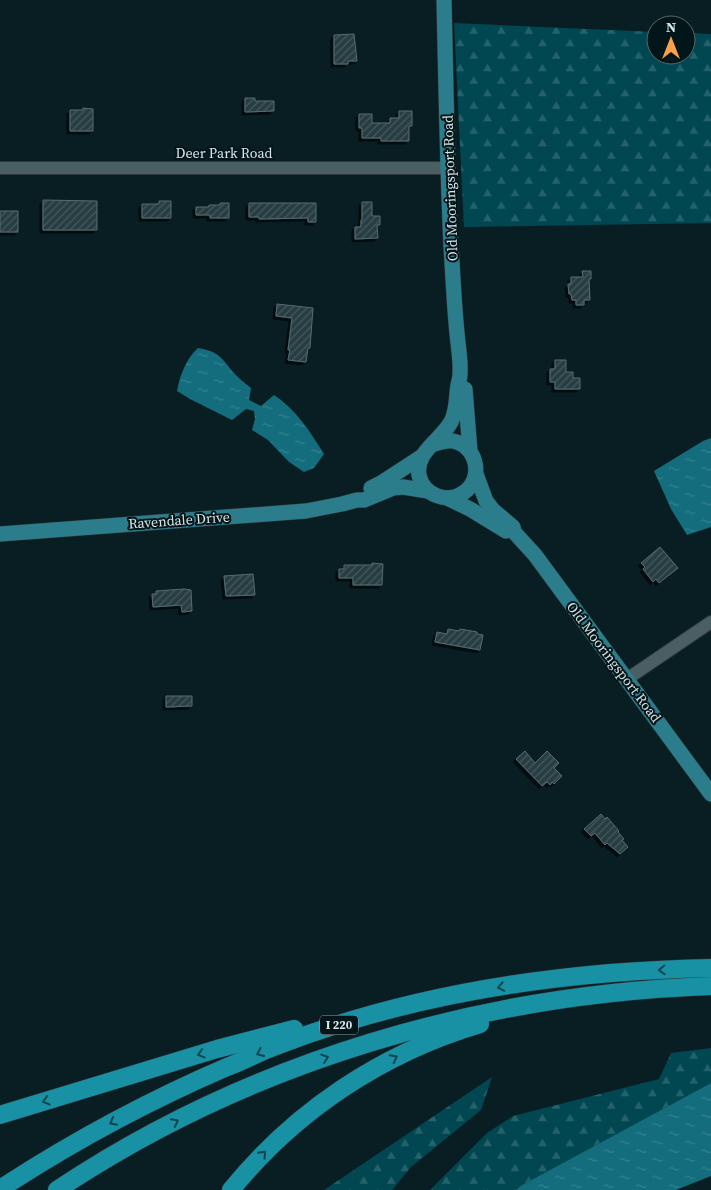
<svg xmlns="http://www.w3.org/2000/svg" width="711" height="1190" font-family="'Source Serif 4',serif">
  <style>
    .forest { fill: url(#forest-firs) }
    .water { fill: url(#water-ripples) }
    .building { fill: url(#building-hatch); stroke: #566c71; filter: url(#shadow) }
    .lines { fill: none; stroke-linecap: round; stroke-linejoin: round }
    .minor-casing { stroke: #30383c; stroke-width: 14 }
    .major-casing { stroke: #30383c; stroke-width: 16 }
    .highway-casing { stroke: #30383c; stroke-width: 19 }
    .minor { stroke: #495f64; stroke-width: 12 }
    .major { stroke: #2c7d8b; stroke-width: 15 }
    .highway { stroke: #1891a5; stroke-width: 18 }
    .oneway { stroke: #0b4751 }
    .labels { text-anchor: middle; stroke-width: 4; stroke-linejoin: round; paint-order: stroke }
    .shield { fill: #021519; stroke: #98a6a9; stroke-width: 1 }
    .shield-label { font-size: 12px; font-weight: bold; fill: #d8e4e7 }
    .street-label { font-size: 14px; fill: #d8e4e7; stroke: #021519 }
  </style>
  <defs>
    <pattern id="forest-firs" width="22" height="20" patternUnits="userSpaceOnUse" patternTransform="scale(1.25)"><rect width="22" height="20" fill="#004752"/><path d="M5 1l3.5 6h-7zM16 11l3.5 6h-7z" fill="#24616b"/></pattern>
    <pattern id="water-ripples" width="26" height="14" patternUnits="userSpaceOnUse" patternTransform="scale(1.25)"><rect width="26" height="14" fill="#136d7d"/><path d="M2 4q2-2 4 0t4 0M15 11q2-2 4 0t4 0" fill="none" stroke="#35828f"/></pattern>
    <pattern id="building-hatch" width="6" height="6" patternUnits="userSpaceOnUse" patternTransform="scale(1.25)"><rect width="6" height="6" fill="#283d42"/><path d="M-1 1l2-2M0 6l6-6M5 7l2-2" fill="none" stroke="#46595d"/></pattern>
    <filter id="shadow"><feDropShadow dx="-3" dy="3" stdDeviation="0" flood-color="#0009"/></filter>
  </defs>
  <rect width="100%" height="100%" fill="#091e23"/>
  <g class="forest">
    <polygon points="454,23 656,32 656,55 686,55 686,33 711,34 711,223 464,227"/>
    <polygon points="711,1048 711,1083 522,1185 516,1190 430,1190 487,1133 513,1116 659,1079 671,1053"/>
    <polygon points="492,1077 481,1110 411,1167 392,1190 324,1190"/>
  </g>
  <g class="water">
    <path d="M198 348C219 352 220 356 233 372 238 378 245 383 251 388L249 400 261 406 274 395C296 409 311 433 324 454L314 468 304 472 289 462 268 440 252 430 255 419 254 411 246 409 232 420 190 399 177 391C180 375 186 359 198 348Z"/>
    <polygon points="711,438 711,527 687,535 671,509 654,471 703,441"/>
    <polygon points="711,1083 711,1176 676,1190 516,1190 522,1185"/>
  </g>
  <g class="building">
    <polygon points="354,34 357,61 348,61 348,64 334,64 334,35"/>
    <polygon points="245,98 255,98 255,101 274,101 274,111 245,112"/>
    <polygon points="83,108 93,109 93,131 70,131 70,110 83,110"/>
    <polygon points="399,111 412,111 412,126 409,126 409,141 381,141 381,138 362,138 362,128 359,128 359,114 372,114 372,123 390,123 390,118 399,118"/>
    <polygon points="43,200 97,201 97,230 43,230"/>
    <polygon points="159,201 171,201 171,218 142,218 142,204 159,204"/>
    <polygon points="362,202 372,202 372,216 380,216 380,225 377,225 378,238 355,239 355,227 361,227 361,220 362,220"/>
    <polygon points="220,203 229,203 229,218 210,218 210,215 196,215 196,207 209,207 209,205 220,205"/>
    <polygon points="249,203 316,203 316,222 308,222 308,218 259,219 259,217 249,217"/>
    <rect x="0" y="211" width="18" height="21"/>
    <polygon points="582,271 591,271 591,279 589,279 590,300 584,300 584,305 576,305 576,300 572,300 571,294 569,294 568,284 571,284 571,277 583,277"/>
    <polygon points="277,304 313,308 310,348 308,348 306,362 288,360 290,350 288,350 292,318 276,316"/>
    <polygon points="555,360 566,360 566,372 573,372 573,378 580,378 580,389 555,389 555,382 550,382 550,369 555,369"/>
    <polygon points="660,547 678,568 659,583 656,579 653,582 643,569 645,567 641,563"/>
    <polygon points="372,563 383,564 382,585 353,585 353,578 339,578 339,569 344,569 344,565 372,565"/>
    <polygon points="253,574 255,595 226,596 224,576"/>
    <polygon points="184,589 191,590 192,611 182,612 181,605 153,607 152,594 156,594 156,591"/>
    <polygon points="448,629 459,631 460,629 477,632 477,634 483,635 480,650 435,642 437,632 447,634"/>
    <polygon points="166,696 192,696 192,706 166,707"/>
    <polygon points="525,751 535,763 547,751 559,763 554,768 562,776 554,784 552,782 550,785 547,782 542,786 516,759"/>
    <polygon points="601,814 605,819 607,817 619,831 618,832 624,839 622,840 628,847 620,854 607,843 605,845 595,833 591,836 584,829"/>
  </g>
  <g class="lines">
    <defs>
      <g id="minor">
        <polyline points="0,168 449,168"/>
        <polyline points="627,679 711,622"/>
      </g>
      <g id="major">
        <polyline points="465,389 470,451"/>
        <path d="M435 444C441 442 447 440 453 441 478 446 484 480 463 493 447 504 423 495 419 475 415 452 441 440 451 422 457 411 456 398 458 385 459 381 460 378 460 374 461 361 458 346 457 333 454 304 453 275 451 246 447 164 446 82 444 0"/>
        <polyline points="476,474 486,501 493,510 513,527 514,532 535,555 711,794"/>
        <polyline points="371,488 381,483 421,457"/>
        <polyline points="447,498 470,509 506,531"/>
        <polyline points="0,534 306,511 342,504 357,500 364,500 393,488 403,487 428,491"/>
      </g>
      <g id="highway">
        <polyline points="0,1115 217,1049 294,1029"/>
        <path d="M0 1189C72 1142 148 1101 227 1067 244 1061 259 1052 276 1046 413 993 565 971 711 968"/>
        <path d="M57 1190C250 1061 481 994 711 986"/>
        <path d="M231 1190C295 1111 382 1053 480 1024"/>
      </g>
    </defs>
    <use href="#minor" class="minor-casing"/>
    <use href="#major" class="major-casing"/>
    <use href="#highway" class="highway-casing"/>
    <use href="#minor" class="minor"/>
    <use href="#major" class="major"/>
    <use href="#highway" class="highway"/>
  </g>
  <defs><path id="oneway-chevron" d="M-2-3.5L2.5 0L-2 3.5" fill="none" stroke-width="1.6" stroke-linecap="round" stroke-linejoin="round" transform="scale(1.25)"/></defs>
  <g class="oneway">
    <use href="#oneway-chevron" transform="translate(662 970) rotate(178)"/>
    <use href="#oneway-chevron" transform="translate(501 987) rotate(169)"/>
    <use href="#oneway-chevron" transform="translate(260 1053) rotate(156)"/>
    <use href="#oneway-chevron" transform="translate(201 1054) rotate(163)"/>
    <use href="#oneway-chevron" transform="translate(325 1058) rotate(-19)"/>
    <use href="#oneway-chevron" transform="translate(394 1058) rotate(-27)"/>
    <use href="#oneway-chevron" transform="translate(46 1101) rotate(163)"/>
    <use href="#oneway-chevron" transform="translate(113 1122) rotate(152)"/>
    <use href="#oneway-chevron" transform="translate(175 1122) rotate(-27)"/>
    <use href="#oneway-chevron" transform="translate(263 1154) rotate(-47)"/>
  </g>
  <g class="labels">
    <rect class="shield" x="320" y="1015.5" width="38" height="19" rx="4"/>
    <g class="shield-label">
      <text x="339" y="1029">I 220</text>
    </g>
    <g class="street-label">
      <text x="224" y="158">Deer Park Road</text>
      <text transform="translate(450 188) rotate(-92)" y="5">Old Mooringsport Road</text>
      <text transform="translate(179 520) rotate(-4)" y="5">Ravendale Drive</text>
      <text transform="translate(614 662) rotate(53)" y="5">Old Mooringsport Road</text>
    </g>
  </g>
  <g transform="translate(671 40)"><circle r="24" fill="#021519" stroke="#58686b"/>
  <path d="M0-4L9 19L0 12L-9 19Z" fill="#f8a14a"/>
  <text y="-8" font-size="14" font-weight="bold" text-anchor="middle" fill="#d8e4e7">N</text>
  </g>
</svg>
